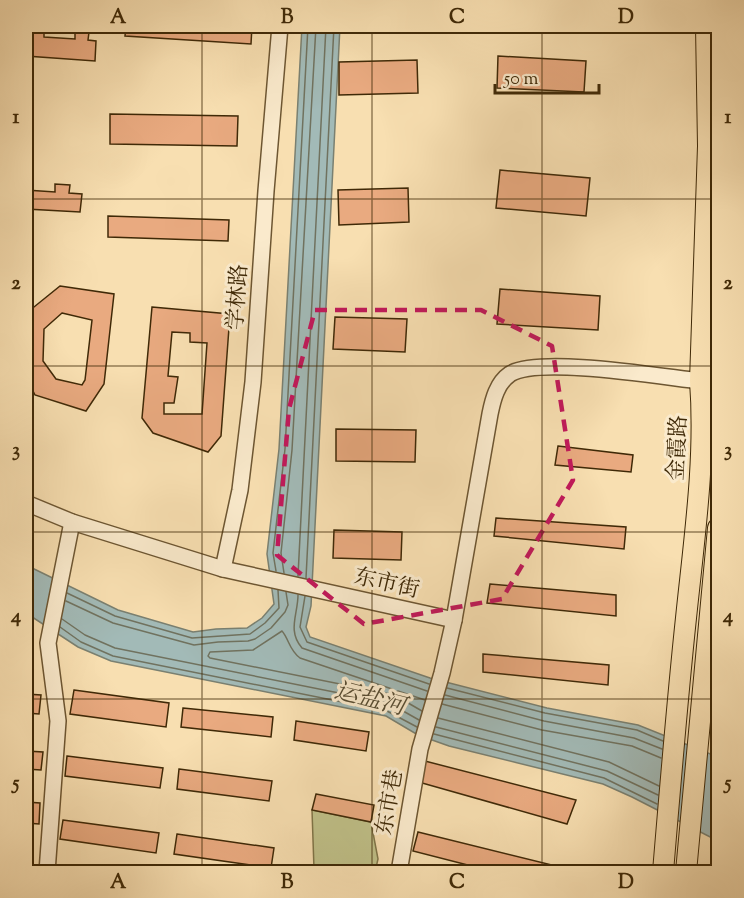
<svg xmlns="http://www.w3.org/2000/svg" width="744" height="898" font-family="'Sorts Mill Goudy','Noto Serif SC',serif">
  <style>
    .green { fill: #c0c189; stroke: #807548; stroke-width: 1.5 }
    .water { fill: #a2bab7; stroke: #7a8071; stroke-width: 1.5 }
    .lines { fill: none; stroke-linecap: round; stroke-linejoin: round }
    .shore { stroke: #70725f; stroke-width: 1.5 }
    .building { fill: #e9aa80; stroke: #3f2907; stroke-width: 1.5; fill-rule: evenodd }
    .minor-casing { stroke: #6d5632; stroke-width: 18 }
    .major-casing { stroke: #3f2907; stroke-width: 22 }
    .minor { stroke: #faeacc; stroke-width: 15 }
    .major { stroke: #f8dfb1; stroke-width: 20 }
    .marked { fill: none; stroke: #c2185b; stroke-width: 4.5; stroke-dasharray: 12 8; stroke-linejoin: round }
    .grid { fill: none; stroke: #3f2907; stroke-width: 1.5; stroke-opacity: 0.55 }
    .labels { text-anchor: middle; stroke-width: 6; stroke-linejoin: round; paint-order: stroke }
    .street-label { font-size: 22px; fill: #3f2907; stroke: #faeacc }
    .water-label { font-size: 24px; font-style: italic; fill: #584d33; stroke: #faeacc }
    .neatline { fill: none; stroke: #3f2907; stroke-width: 2 }
    .grid-label { font-size: 20px; text-anchor: middle; font-weight: bold; fill: #3f2907 }
  </style>
  <rect width="100%" height="100%" fill="#f8dfb1"/>
  <filter id="stains"><feTurbulence type="fractalNoise" baseFrequency=".00333" numOctaves="4"/><feColorMatrix values="0 0 0 0 .2 0 0 0 0 .09 0 0 0 0 .02 0 0 0 .5 -.17"/></filter>
  <radialGradient id="worn" r=".72"><stop offset=".6" stop-color="#630" stop-opacity="0"/><stop offset="1" stop-color="#630" stop-opacity=".3"/></radialGradient>
  <polygon class="green" points="312,810 371,822 378,859 375,872 316,872 314,869"/>
  <polygon class="water" points="302,26 340,26 311,606 306,627 310,637 430,678 547,708 638,725 718,757 718,841 632,797 603,784 449,746 418,735 386,716 111,661 78,647 26,613 26,565 118,610 193,632 216,629 247,628 262,618 274,604 267,554 279,449"/>
  <g class="lines">
    <g class="shore">
      <polyline points="276,571 273,553 285,449 308,26"/>
      <polyline points="284,573 281,553 292,450 316,26"/>
      <polyline points="298,576 326,26"/>
      <polyline points="306,578 334,26"/>
      <polyline points="67,593 115,616 192,638 250,634 265,623 279,608 278,590"/>
      <path d="M298 595C298 614 287 631 302 648L427 691"/>
      <polyline points="305,596 300,627 307,642 429,684"/>
      <polyline points="66,601 113,623 194,645 218,642 248,641 255,639 271,628 285,612 288,605 286,592"/>
      <polyline points="62,619 85,635 115,648 389,703 419,720"/>
      <polyline points="60,627 81,642 113,656 387,711 417,727"/>
      <path d="M282 631C289 639 289 650 300 658L392 689 393 693 390 694 210 658 208 656 210 652 253 650Z"/>
      <polyline points="447,688 545,713 637,730 663,741"/>
      <polyline points="445,695 544,721 634,738 662,749"/>
      <polyline points="442,704 542,730 632,746 661,758"/>
      <polyline points="422,711 396,696 394,693 398,691 425,700"/>
      <polyline points="438,718 609,762 659,786"/>
      <polyline points="436,727 607,771 658,795"/>
      <polyline points="434,734 604,778 657,804"/>
    </g>
  </g>
  <g class="building">
    <polygon points="126,26 252,26 251,44 125,36"/>
    <polygon points="30,28 44,29 44,37 75,39 75,31 89,32 88,40 96,41 95,61 26,56 26,35 30,35"/>
    <polygon points="498,56 586,61 584,92 497,88"/>
    <polygon points="417,60 418,93 339,95 339,62"/>
    <polygon points="110,114 238,116 237,146 110,144"/>
    <polygon points="500,170 590,178 586,216 496,208"/>
    <polygon points="26,183 26,190 55,192 55,184 70,185 69,193 82,194 80,212 26,209"/>
    <polygon points="408,188 409,222 339,225 338,190"/>
    <polygon points="108,216 229,220 228,241 108,237"/>
    <path d="M60 286 114 294 104 384 86 411 35 395 26 377 29 311ZM62 313 92 320 85 380 82 385 56 379 43 361 44 329Z"/>
    <polygon points="500,289 600,296 598,330 497,324"/>
    <path d="M152 307 230 314 221 436 208 452 153 433 142 418ZM172 332 190 333V342L207 343 202 414H164V403H174L178 377 168 376Z"/>
    <polygon points="335,317 407,319 405,352 333,349"/>
    <polygon points="336,429 416,430 415,462 336,461"/>
    <polygon points="558,446 633,455 631,472 555,465"/>
    <polygon points="496,518 626,527 624,549 494,536"/>
    <polygon points="334,530 402,532 401,560 333,558"/>
    <polygon points="490,584 616,595 616,616 487,603"/>
    <polygon points="483,654 609,665 608,685 483,672"/>
    <polygon points="74,690 169,703 166,727 70,714"/>
    <polygon points="26,694 41,695 39,714 26,713"/>
    <polygon points="183,708 273,717 271,737 181,727"/>
    <polygon points="296,721 369,732 366,751 294,740"/>
    <polygon points="26,751 43,752 41,770 26,769"/>
    <polygon points="67,756 163,768 160,788 65,776"/>
    <polygon points="421,760 576,800 567,824 415,781"/>
    <polygon points="179,769 272,781 269,801 177,789"/>
    <polygon points="316,794 374,805 371,822 312,810"/>
    <polygon points="26,802 40,803 39,824 26,823"/>
    <polygon points="63,820 159,833 156,853 60,839"/>
    <polygon points="418,832 556,866 555,872 495,872 413,851"/>
    <polygon points="177,834 274,848 271,868 174,854"/>
  </g>
  <g class="lines">
    <defs>
      <g id="minor">
        <polyline points="702,407 718,409"/>
        <polyline points="700,440 718,441"/>
        <polyline points="26,503 72,522 223,569 454,620"/>
        <polyline points="223,569 240,490 253,382 266,191 280,26"/>
        <polyline points="47,872 58,721 48,643 72,522"/>
        <path d="M399 872 420 749 442 673 454 620 490 414C493 399 497 383 510 374 539 356 663 377 700 381L718 380"/>
      </g>
      <g id="major">
        <path d="M663 872C670 788 677 703 686 618 694 540 706 458 700 381L708 146 706 26"/>
        <polyline points="686,872 718,528"/>
      </g>
    </defs>
    <use href="#minor" class="minor-casing"/>
    <use href="#major" class="major-casing"/>
    <use href="#minor" class="minor"/>
    <use href="#major" class="major"/>
  </g>
  <path class="marked" d="M315 310H481L552 346 573 480 502 599 364 624 277 555 289 409Z"/>
  <path class="grid" d="M202 26V872M372 26V872M542 26V872M26 199H718M26 366H718M26 532H718M26 699H718"/>
  <g class="labels">
    <g class="street-label">
      <text transform="translate(236 297) rotate(-86)" y="8">学林路</text>
      <text transform="translate(676 448) rotate(-87)" y="8">金霞路</text>
      <text transform="translate(387 582) rotate(13)" y="8">东市街</text>
      <text transform="translate(388 802) rotate(-80)" y="8">东市巷</text>
    </g>
    <g class="water-label">
      <text transform="translate(370 698) rotate(14)" y="8">运盐河</text>
    </g>
  </g>
  <rect width="744" height="898" fill="none" stroke="#f8dfb1" stroke-width="66"/>
  <path d="M495 84v9h104v-9" fill="none" stroke="#3f2907" stroke-width="3"/>
  <text x="504" y="84" font-size="18" fill="#3f2907" stroke="#faeacc" stroke-width="4.5" paint-order="stroke">50 m</text>
  <rect x="33" y="33" width="678" height="832" class="neatline"/>
  <g class="grid-label">
    <text x="118" y="23">A</text>
    <text x="287" y="23">B</text>
    <text x="457" y="23">C</text>
    <text x="626" y="23">D</text>
    <text x="16" y="123">1</text>
    <text x="728" y="123">1</text>
    <text x="16" y="289">2</text>
    <text x="728" y="289">2</text>
    <text x="16" y="456">3</text>
    <text x="728" y="456">3</text>
    <text x="16" y="622">4</text>
    <text x="728" y="622">4</text>
    <text x="16" y="789">5</text>
    <text x="728" y="789">5</text>
    <text x="118" y="888">A</text>
    <text x="287" y="888">B</text>
    <text x="457" y="888">C</text>
    <text x="626" y="888">D</text>
  </g>
  <rect width="100%" height="100%" filter="url(#stains)"/>
  <rect width="100%" height="100%" fill="url(#worn)"/>
</svg>
